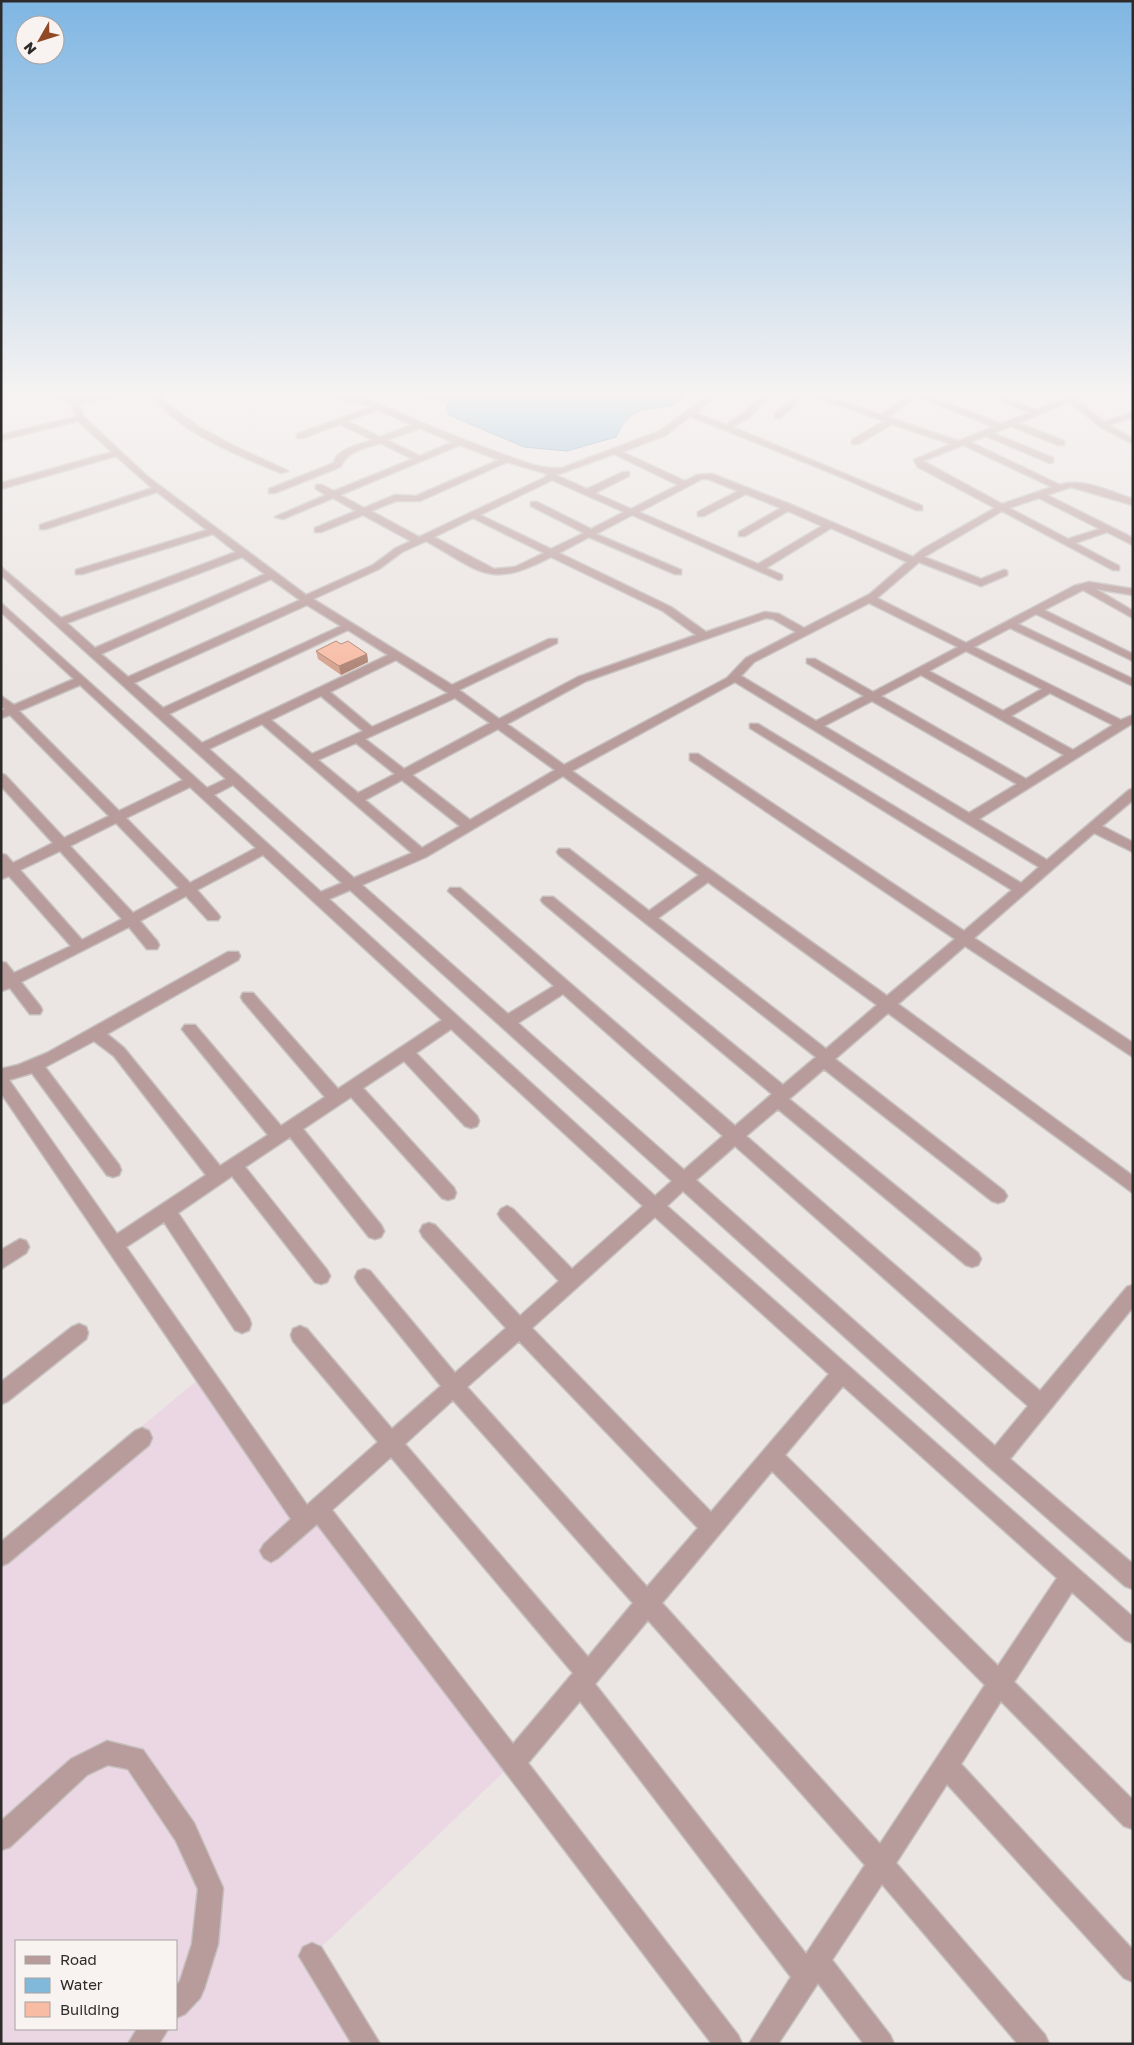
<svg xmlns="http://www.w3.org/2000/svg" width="1134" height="2045" font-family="'Golos Text',sans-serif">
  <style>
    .industrial { fill: #ebd6e4; fill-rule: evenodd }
    .water { fill: #81b9db; stroke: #688ea6 }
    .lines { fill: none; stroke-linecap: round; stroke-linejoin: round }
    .minor-casing { stroke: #c5c0be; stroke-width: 3 }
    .minor { fill: #b89b9b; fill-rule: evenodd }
    .wall { fill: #d5a28e }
    .shaded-wall { fill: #ae8474 }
    .building { fill: #f8bca5; stroke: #ae8474 }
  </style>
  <rect width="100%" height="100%" fill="#ebe5e3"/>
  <path class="industrial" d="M204 1375 513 1763 313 1955 367 2044H1V1542ZM16 1941H176V2029H16Z"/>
  <path class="water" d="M406 393H689C664 422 637 390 616 437L567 451 524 447 449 415 446 403Z"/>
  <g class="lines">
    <defs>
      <g id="minor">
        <polygon points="11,393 24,393 1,399 1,395"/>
        <path d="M47 393 65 394 75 399 119 393H136L132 395 79 404 84 417 148 477 306 595 373 565 396 548 411 541 363 515 321 532H315V528L356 511 333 498 283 519 275 517 326 495 316 489V485H322L334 491 413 459 380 443C365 448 347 451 341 466L335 469 275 493H269V489L334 463C336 449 361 444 373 440L340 424 303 438H297V434L372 407C358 400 337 404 326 393L353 397 346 393H355C406 417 457 438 510 457 527 463 543 470 562 468L660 431 712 393H720L695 413 726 425 742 414 765 393H773L748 418 732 427 922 506V510H916L834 474 690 416 666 435 622 452 685 481 697 475 712 474 792 505 913 557 923 549 995 508 918 467 914 460 951 444 892 424 858 444H852V440L884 421 806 394 781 418H775V414L799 393H816L881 415 911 393H922L1001 424 1029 413 984 393H994L1036 410 1065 398 1060 393H1068L1072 396 1089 393 1076 399 1104 422 1133 412V417L1109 425 1133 439V444L1102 428 1069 402 1018 423 1064 441V445H1058L1011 426 993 433 1053 458V462L1050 463 986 436 970 442 1060 485C1082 477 1111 492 1133 499V505L1071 487 1047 495 1133 538V545L1107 532 1075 543 1119 566V570H1113L1002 511 924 557 981 579 1004 570 1007 571V575L981 586 919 562 877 598 966 643 1074 586 1089 582 1133 589V595L1096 589 1133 611V618L1083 590 1044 610 1133 654V661L1036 614 1018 624 1133 679V686L1010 628 974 647 1121 720 1133 715V723L979 819 1047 860 1129 790 1133 789V800L1102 826 1133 842V852L1094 833 974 938 1133 1043V1057L965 946 898 1004 1133 1176V1193L888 1013 835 1059 1004 1191 1007 1196 1004 1201 998 1203 992 1201 824 1069 789 1099 978 1253 981 1259 978 1265 972 1267 966 1265 778 1109 746 1136 1040 1391 1127 1287 1133 1285V1307L1010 1459 1133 1564V1589L1125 1586 989 1467 683 1191 667 1206 1133 1617V1643L1125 1640 1072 1592 1014 1682 1133 1800V1829L1124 1826 1001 1701 961 1764 1133 1950V1982L1124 1978 947 1784 896 1863 1045 2035 1049 2044H1018L882 1884 832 1960 890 2035 894 2044H864L818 1983 778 2044H749L791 1977 580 1701 528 1763 738 2035 742 2044H712L317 1524 278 1558 271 1562 264 1558 260 1551 264 1544 291 1519 1 1093V1069L18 1065 47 1053 228 952H238L240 956 238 960 107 1034 124 1048 220 1166 268 1135 185 1033 182 1029 185 1025H195L281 1126 325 1097 243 1001 241 997 243 993H253L338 1089 442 1020 263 855 197 890 218 914 220 917 218 920H208L186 896 140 921 157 941 159 945 157 949H147L129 927 21 982 40 1006 42 1010 40 1014H30L10 988 1 991V962L6 963 14 973 71 946 9 876 1 879V854L6 855 13 863 53 843 1 786V774L5 775 64 838 109 816 10 715 1 718V711L5 709 1 706V696L14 705 74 679 1 612V603L207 788 226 779 1 575V567L61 618 236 552 213 534 82 574H76V570L207 530 157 492 46 529H40V525L152 488 116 456 1 489V483L112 452 78 421 1 440V435L76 417 71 403ZM917 396 994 427 958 441 888 417ZM378 410 412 425 380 437 347 421ZM420 428 453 442 420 456 387 440ZM460 445 499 460 416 496 395 495 364 508 340 495ZM963 445 1052 487 1002 504 923 461ZM614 454 678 485 631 509 595 493 629 476V472H623L587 489 556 475ZM507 462 548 474 544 478 419 537 371 511 396 501H420ZM702 479H708L738 491 698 512V516H704L746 494 781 508 739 532V536H745L788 511 822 526 758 564 639 512ZM552 480 624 512 591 529 537 502H531V506L584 533 551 549 480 515ZM1039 498 1100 529 1068 539 1009 508ZM632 515 779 580 782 579V575L766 568 831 528 907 562 870 594 804 628 779 614 765 612 706 632 671 607 559 553 589 537 675 574H681V570L596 534ZM473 518 544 553 515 567 494 569 434 537ZM426 541C482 572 489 589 551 557L663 611 696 635 578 677 499 719 459 690 557 643V639H549L452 685 313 599 379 569 402 552ZM242 557 265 574 95 648 67 623ZM271 579 300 600 128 677 101 654ZM869 603 958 647 873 692 815 659H807V663L864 696 816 721 741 676 754 662ZM307 605 341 626 163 708 134 683ZM766 618 773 619 796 632 746 658 727 678 564 765 507 724 586 681ZM348 630 388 655 202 743 169 714ZM966 651 1042 689 1003 711 929 671ZM396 660 448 693 372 727 330 692ZM921 675 1064 755 1026 779 881 696ZM735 682 1039 867 1021 883 758 724H750V728L1012 890 964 931 698 754H690V760L955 939 887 996 572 771ZM80 685 183 780 119 811 19 711ZM1050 693 1113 725 1073 750 1011 716ZM321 696 363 731 312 754 271 720ZM455 698 490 723 404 769 365 739ZM872 701 1017 784 969 813 824 726ZM262 724 412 853 354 878 209 749ZM498 729 555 770 470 820 412 775ZM356 743 395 774 358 793 318 760ZM563 776 699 875 649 911 569 849H559L557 852 559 855 816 1057 783 1085 553 897H543L541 900 543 903 772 1094 735 1126 460 888H450L448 891 554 986 508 1014 362 885 426 857ZM402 780 460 826 422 848 365 800ZM233 785 342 883 321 892 214 795ZM190 787 256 848 190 883 126 818ZM116 823 179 888 133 913 70 846ZM60 851 122 919 82 940 20 870ZM708 882 877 1005 826 1049 658 918ZM350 890 672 1181 655 1196 329 899ZM563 994 723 1136 684 1170 518 1023ZM451 1029 643 1206 572 1269 513 1209 507 1206 501 1209 498 1214 501 1219 559 1281 520 1316 435 1225 429 1223 423 1225 420 1231 423 1237 506 1328 455 1373 370 1271 364 1269 358 1271 355 1277 358 1283 441 1386 392 1429 307 1329 300 1326 293 1329 291 1335 293 1341 378 1442 307 1505 126 1247 164 1222 235 1330 242 1333 249 1330 251 1324 249 1318 178 1213 232 1176 315 1282 321 1284 327 1282 330 1276 327 1270 245 1167 290 1137 369 1237 375 1239 381 1237 384 1231 381 1225 303 1129 351 1097 442 1198 448 1200 454 1198 456 1193 454 1188 363 1088 404 1061 465 1126 471 1128 477 1126 479 1121 477 1116 416 1053ZM94 1041 114 1056 206 1175 117 1234 9 1080 32 1073 107 1175 113 1177 119 1175 121 1170 119 1165 45 1067ZM735 1146 1028 1406 995 1446 696 1180ZM655 1217 829 1374 711 1512 532 1328ZM519 1341 698 1528 647 1587 467 1387ZM843 1386 1057 1578 998 1666 785 1455ZM453 1400 633 1603 588 1657 405 1444ZM391 1457 573 1673 513 1744 332 1510ZM772 1471 985 1685 880 1844 662 1603ZM648 1620 865 1865 806 1954 595 1684Z"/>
        <path d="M149 393H157L168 404 199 427 234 446 288 471 281 473C235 454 181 433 149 393Z"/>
        <polygon points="20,1239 26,1241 29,1247 26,1253 1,1269 1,1250"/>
        <polygon points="79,1324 86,1327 88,1333 86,1339 8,1401 1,1404 1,1382 72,1327"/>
        <polygon points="142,1428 149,1431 152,1438 149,1445 8,1563 1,1566 1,1542 135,1431"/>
        <polygon points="107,1741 143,1750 194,1823 223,1888 218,1944 204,1989 200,1998 185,2014 176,2018 176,1986 180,1981 192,1944 198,1889 176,1841 128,1769 108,1765 87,1775 10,1847 1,1850 1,1821 71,1759"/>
        <polygon points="312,1943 321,1947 380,2044 352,2044 299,1956 303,1947"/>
        <polygon points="137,2029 168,2029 159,2044 128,2044"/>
      </g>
    </defs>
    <use href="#minor" class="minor-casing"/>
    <use href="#minor" class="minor"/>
  </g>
  <polygon class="wall" points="341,644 367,654 368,662 341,675 318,659 316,651"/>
  <polygon class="shaded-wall" points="367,654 368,662 341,675 339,666"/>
  <polygon class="building" points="336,641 341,644 348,641 367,654 339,666 316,651"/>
  <linearGradient id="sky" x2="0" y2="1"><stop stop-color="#7fb6e3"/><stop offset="0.58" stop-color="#f6f3f2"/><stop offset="1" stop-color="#f6f3f2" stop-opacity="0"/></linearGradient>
  <rect width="1134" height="679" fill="url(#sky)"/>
  <rect width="1134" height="2045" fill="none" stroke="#2d2b2a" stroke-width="5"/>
  <rect x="15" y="1940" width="162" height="90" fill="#f8f2f0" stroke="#a7a2a1"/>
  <rect x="25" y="1956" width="25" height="8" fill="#b89b9b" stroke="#a7a2a1"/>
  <text x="60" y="1965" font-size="15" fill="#2d2b2a">Road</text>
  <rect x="25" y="1978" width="25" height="15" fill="#81b9db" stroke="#a7a2a1"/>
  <text x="60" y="1990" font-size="15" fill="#2d2b2a">Water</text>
  <rect x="25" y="2002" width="25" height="15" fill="#f8bca5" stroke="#a7a2a1"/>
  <text x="60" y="2015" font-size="15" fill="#2d2b2a">Building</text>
  <g transform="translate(40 40) rotate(231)"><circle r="24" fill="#f8f2f0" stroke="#a7a2a1"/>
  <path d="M0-4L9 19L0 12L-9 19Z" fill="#904924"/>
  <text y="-8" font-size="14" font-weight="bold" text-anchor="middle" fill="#2d2b2a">N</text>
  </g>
</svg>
